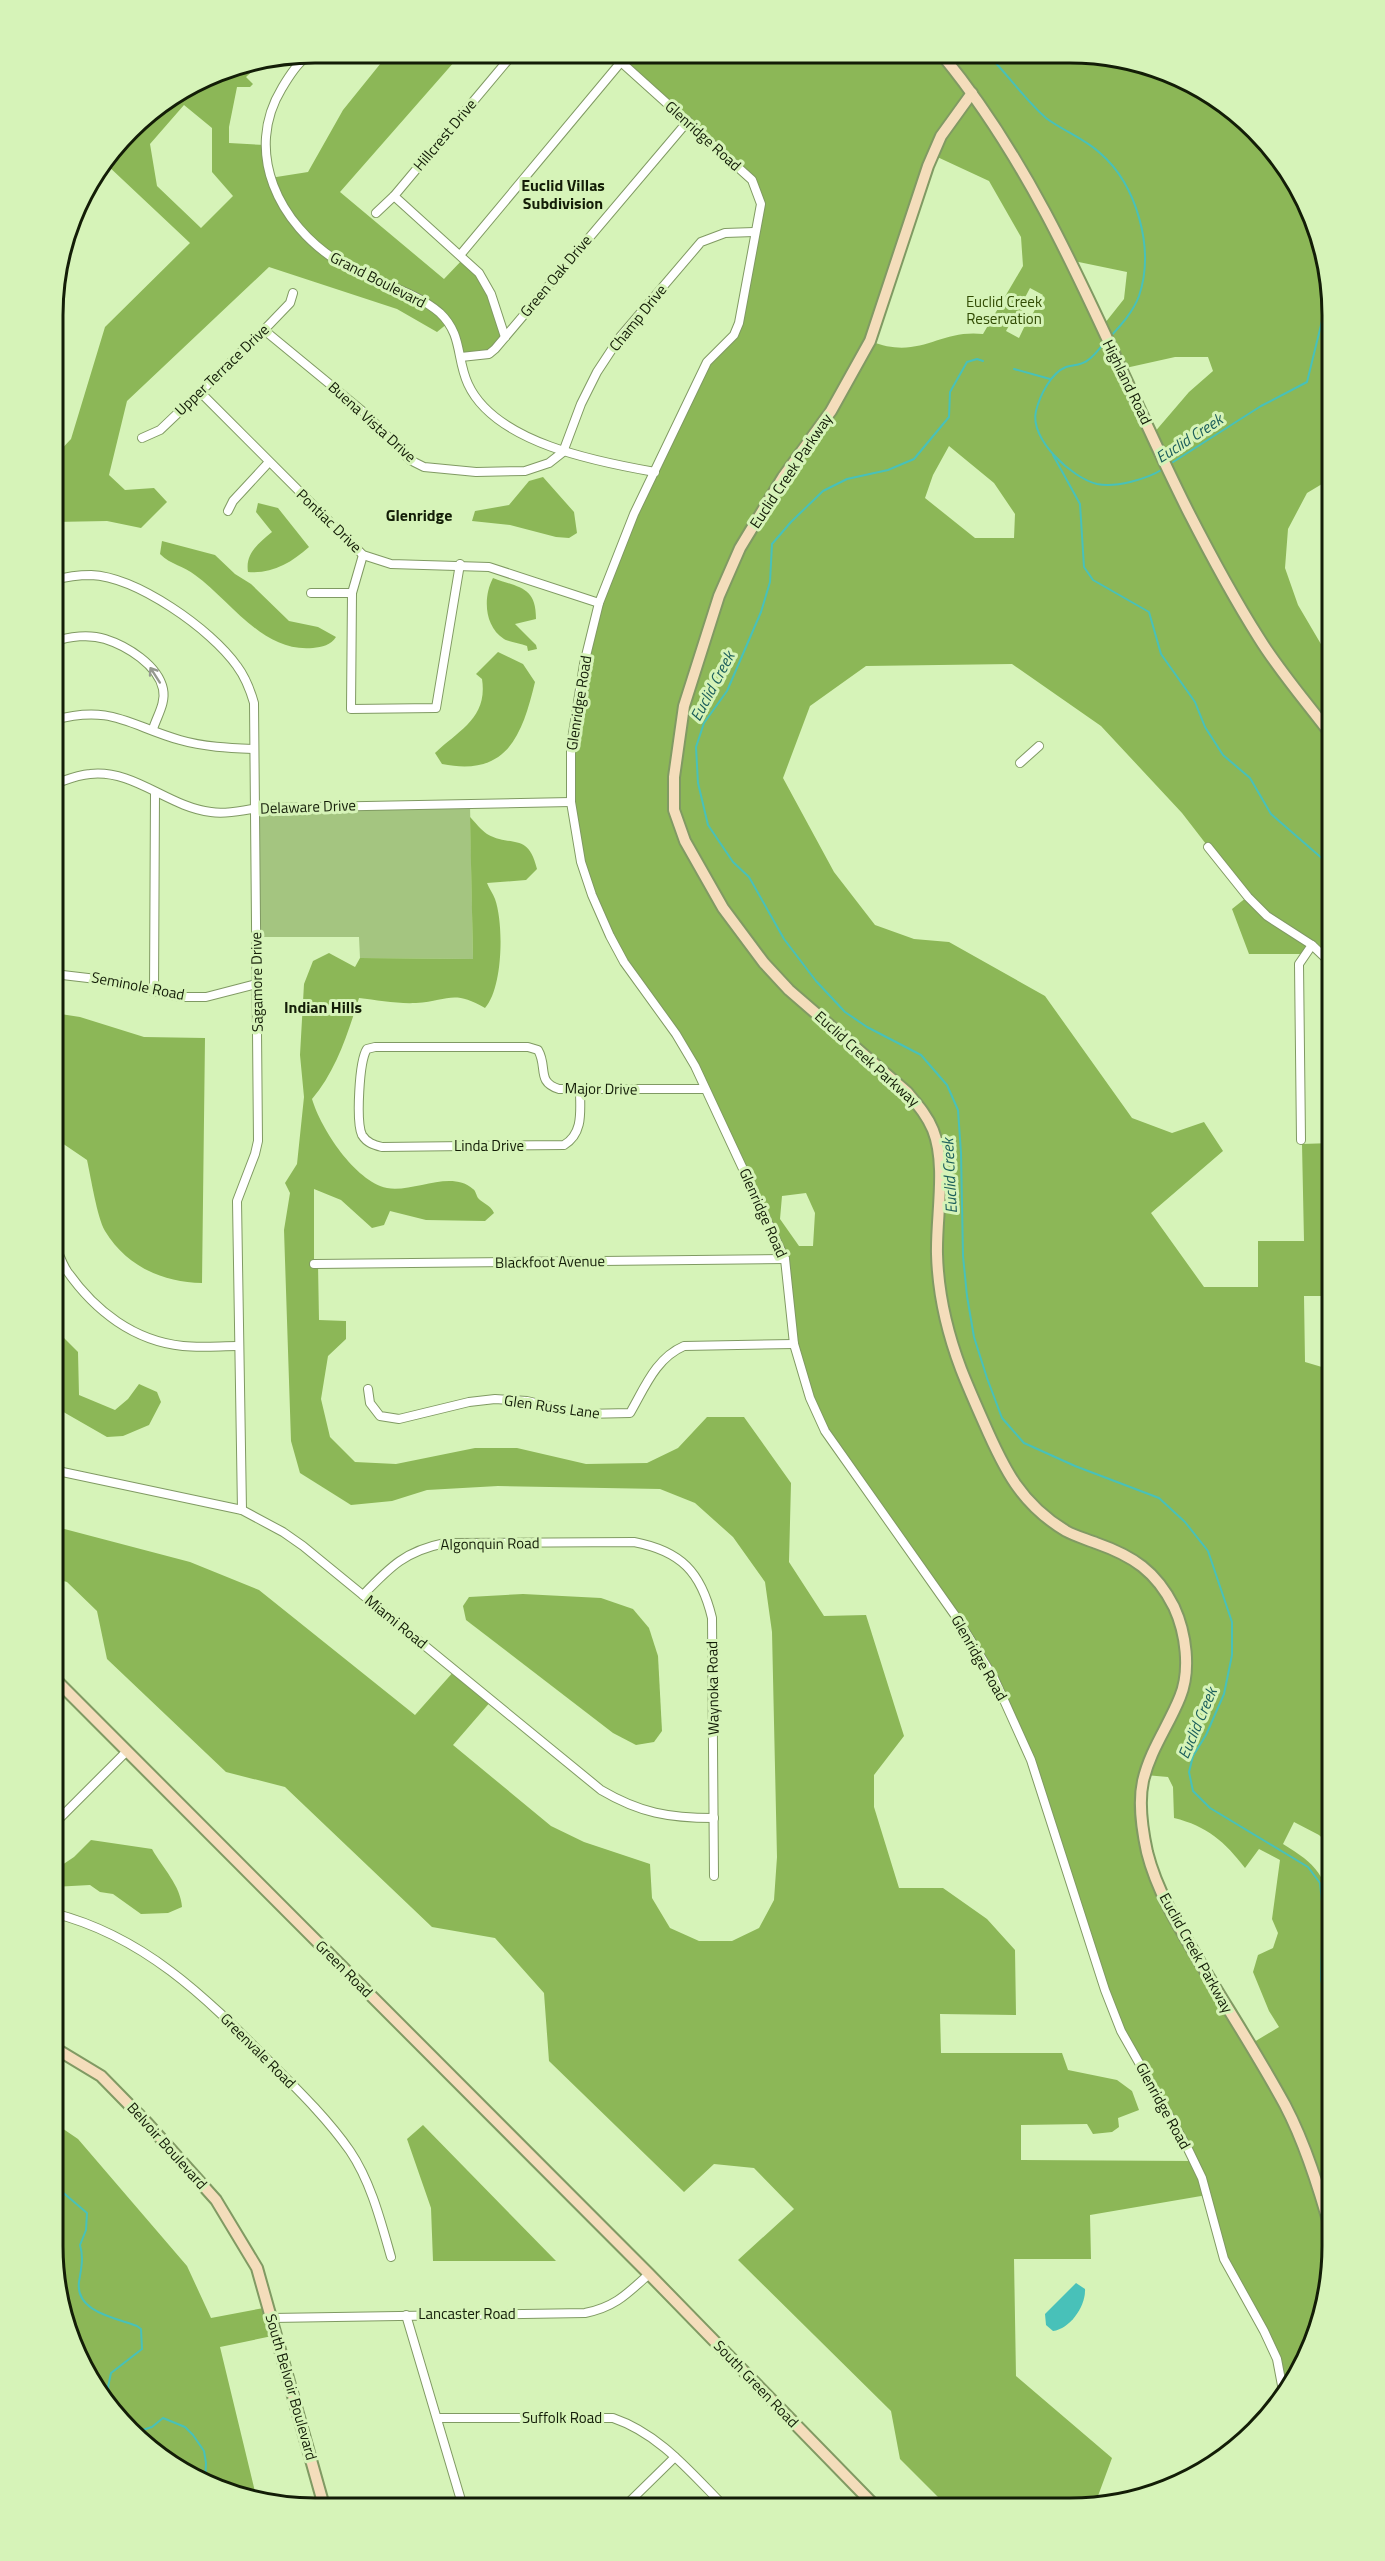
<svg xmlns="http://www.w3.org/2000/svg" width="1385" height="2561" font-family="'Titillium Web',sans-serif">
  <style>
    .green { fill: #a4c580 }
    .forest { fill: #8cb757; fill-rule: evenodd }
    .water { fill: #48c1b9 }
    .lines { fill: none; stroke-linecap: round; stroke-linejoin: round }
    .stream { stroke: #48c1b9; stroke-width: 2 }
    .street-casing { stroke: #809a63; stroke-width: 10 }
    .secondary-casing { stroke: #809a63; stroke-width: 14 }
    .street { stroke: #fff; stroke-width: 8 }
    .secondary { stroke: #f4ddbb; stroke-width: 10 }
    .oneway { stroke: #95998f }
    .labels { text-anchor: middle; stroke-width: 6; stroke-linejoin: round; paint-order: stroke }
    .street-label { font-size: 15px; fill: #131d07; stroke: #d6f3b8 }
    .park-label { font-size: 15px; fill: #314b03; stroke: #d6f3b8 }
    .neighbourhood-label { font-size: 16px; font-weight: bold; fill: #131d07; stroke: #d6f3b8 }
    .water-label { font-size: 16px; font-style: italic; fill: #1d5f5b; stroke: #d6f3b8 }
    .rim { fill: none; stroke: #131d07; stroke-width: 3 }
  </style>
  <rect width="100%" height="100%" fill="#d6f3b8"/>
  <polygon class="green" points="470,804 473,959 360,958 359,937 256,937 255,809"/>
  <g class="forest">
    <path d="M389 53H462L340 192 444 279 464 258 479 273 505 337 495 349 461 357 448 323 437 332 397 309 269 267 127 401 109 475 125 490 154 488 167 502 141 528 107 521 54 522 55 456 71 439 105 327 190 243 106 164 142 118 206 78 210 81 222 71 261 63 246 77 253 84 250 87H237L229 127V143L265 145 270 178 308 172 343 110ZM184 105 212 128V172L233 196 201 228 157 186 150 144Z"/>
    <path d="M620 54 1121 57 1186 79 1243 117 1288 169 1318 230 1332 315V478L1307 493 1288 529 1285 568 1298 605 1325 651 1332 657V964L1312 945 1306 954H1249L1232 909 1247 897 1182 813 1101 726 1012 664 866 666 810 706 783 778 834 872 875 925 914 939 949 942 1045 996 1132 1118 1172 1133 1204 1122 1223 1151 1151 1213 1204 1287H1258V1241H1304L1302 1144 1332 1143V1296H1304L1305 1362 1332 1370V1847L1319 1835 1294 1822 1283 1844C1316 1864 1328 1876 1330 1916H1332V2264L1313 2346 1284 2396 1277 2359 1230 2271 1207 2195 1090 2215 1091 2259H1014L1016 2376 1112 2458 1095 2504 1070 2508H949L900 2459 891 2411 738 2260 794 2209 754 2168 714 2164 684 2192 549 2061 544 1993 495 1938 432 1927 285 1787 226 1772 107 1659 97 1611 67 1582 53 1578V1526L190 1562 259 1590 415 1715 455 1670 492 1700 453 1745 551 1826 584 1842 650 1864 652 1898 670 1928 699 1941H732L759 1928 774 1900 777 1857 772 1632 765 1582 733 1537 695 1503 660 1489 498 1486 427 1490 392 1501 351 1505 300 1473 291 1441 284 1230 290 1193 285 1183 297 1164 304 1097 300 1055 304 984 313 961 329 953 355 967 360 958 473 959 470 817C475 822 481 830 487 834 511 848 528 831 537 869L526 880 487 883C489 888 493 894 495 899 504 924 503 988 485 1008 453 989 448 1001 416 1003 397 1004 377 1000 359 998 348 1033 336 1071 312 1099 321 1129 355 1181 387 1188 413 1193 451 1169 473 1189 476 1191 476 1195 478 1198 483 1204 490 1204 494 1213L485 1221 426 1220 390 1211 384 1225 372 1228 341 1200 314 1189V1264H318L319 1320 346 1321V1339L328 1356 321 1399 330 1437 355 1462 396 1464 475 1448H517L586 1464 647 1463 678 1448 707 1417H744L791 1483 789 1562 824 1616 866 1615 904 1736 874 1775V1807L899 1888H943L987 1919 1015 1950 1016 2015 940 2014 941 2053H1062L1068 2070 1117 2080 1132 2091 1139 2110 1118 2118 1119 2127 1112 2132 1093 2134 1087 2124 1021 2125V2160L1193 2161 1121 2031 1031 1760 994 1678 825 1431 802 1371 785 1259 695 1066 624 962 592 895 571 802V746L584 664 616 558 707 362 734 335 760 204 752 180 621 62ZM933 155 989 181 1021 237 1023 266 983 334C938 329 920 361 870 341ZM1069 260 1127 272 1124 299 1101 328ZM1030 288 1043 295 1032 315 1019 309ZM1017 311 1029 317 1019 338 1006 331ZM1175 357H1208L1213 371 1189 392 1153 434 1121 369ZM949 446 994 483 1015 514 1014 538H975L925 498 933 475ZM806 1193 815 1213 813 1246H799L780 1219 782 1196ZM1145 1775 1168 1777 1173 1787 1174 1818C1207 1826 1225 1842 1245 1868L1259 1849 1280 1860 1272 1919 1278 1933 1273 1948 1258 1955 1253 1972 1269 2011 1279 2027 1249 2045 1164 1897 1141 1818Z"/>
    <polygon points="543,477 574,512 577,533 569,538 556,537 510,525 472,521 475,511 509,505 529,481"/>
    <path d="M258 503 278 508 309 547C291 563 272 574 248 572 245 553 259 543 272 532L256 512Z"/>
    <path d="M162 541 215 555 235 574 251 584 289 621 318 627 336 637C331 645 322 647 313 648 263 653 231 601 195 575 184 566 171 565 160 554Z"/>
    <path d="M493 578C519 588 536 586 536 619L515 624 536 645 537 649 528 651 527 646C520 643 509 642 504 639 484 626 483 597 493 578Z"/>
    <path d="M498 652 523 664 535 682C522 736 507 777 442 764L435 753C459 730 488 718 482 679L476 674Z"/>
    <path d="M54 1013 80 1017 144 1037 205 1038 202 1283C163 1282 127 1267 105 1231 97 1217 91 1178 87 1160L62 1143H54Z"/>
    <polygon points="54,1328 78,1352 79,1395 115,1410 128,1399 139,1384 157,1392 161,1402 149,1425 123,1436 107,1437 53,1406"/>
    <polygon points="523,1594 601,1598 633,1609 649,1628 658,1656 662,1731 654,1742 636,1745 613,1733 466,1620 463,1606 469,1597"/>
    <path d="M91 1840 152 1849C162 1867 181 1886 182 1907L168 1913 141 1914 113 1894 100 1892 90 1885 53 1887V1871L74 1857Z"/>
    <polygon points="53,2122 78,2139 187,2266 211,2318 269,2307 277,2335 220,2347 257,2500 214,2488 142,2444 97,2392 67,2331 53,2246"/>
    <polygon points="423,2125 556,2261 433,2261 431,2208 407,2139"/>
  </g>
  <path class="water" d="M1076 2283 1085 2289C1086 2306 1070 2329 1053 2331L1046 2325 1045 2314Z"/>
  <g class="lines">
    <g class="stream">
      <path d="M990 57C1008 75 1027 102 1046 118 1063 131 1084 138 1100 153 1137 185 1155 249 1139 296 1133 312 1121 325 1110 337"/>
      <path d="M1104 343C1099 349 1094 356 1088 360 1083 365 1073 365 1066 367 1051 373 1040 395 1036 411 1029 439 1072 478 1097 484 1116 488 1147 479 1163 469"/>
      <polyline points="983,361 977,359 967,362 950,392 949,417 914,459 888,470 847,479 823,491 791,522 772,544 770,582 761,612 727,691 704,723 696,747 698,783 708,825 733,862 749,877 784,939 816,981 845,1012 867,1027 921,1055 947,1085 958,1110 961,1153 963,1256 967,1296 974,1337 987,1378 1002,1418 1024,1443 1075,1466 1159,1498 1185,1522 1208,1551 1232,1622 1232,1655 1224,1694 1206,1735 1193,1756 1189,1772 1193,1791 1210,1808 1308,1867 1320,1883 1323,1911 1321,1979 1332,2024"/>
      <polyline points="1014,369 1050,379"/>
      <polyline points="1053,455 1080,504 1084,567 1093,580 1149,612 1161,654 1195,702 1205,727 1223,755 1250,778 1271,814 1332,867"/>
      <polyline points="1170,464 1261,406 1307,382 1323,317 1325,267"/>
      <path d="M53 2184 87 2213 86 2230 80 2245C84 2258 81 2269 79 2282 75 2312 116 2318 137 2326L141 2329 142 2349 111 2373 108 2387 117 2416"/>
      <polyline points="133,2433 152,2427 163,2418 185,2427 193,2435 204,2451 206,2463 205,2483"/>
    </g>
    <defs>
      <g id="street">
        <path d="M316 53C312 56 308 56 304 59 295 66 288 78 282 88 243 152 279 225 339 262 369 281 414 290 440 313 463 335 456 358 468 384 495 443 598 462 655 472"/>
        <polyline points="620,54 621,62 752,180 761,204 739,323 734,335 707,362 634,514 599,603 584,664 571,746 571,802 581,862 592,895 610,936 624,962 676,1034 695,1066 785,1259 794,1344 810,1398 825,1431 959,1621 994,1678 1031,1760 1105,1990 1121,2031 1188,2149 1202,2178 1224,2259 1264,2331 1277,2359 1284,2396"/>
        <polyline points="394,196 479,273 491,294 505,337"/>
        <polyline points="376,213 394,196 513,54"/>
        <polyline points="461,254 621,62"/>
        <polyline points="264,330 366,414 410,460 424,467 476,472 525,471 549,463 563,452 581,404 597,372 620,337 701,242 725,233 754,232"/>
        <polyline points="461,357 489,354 495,349 688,121"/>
        <polyline points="200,392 363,555 391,564 489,567 599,603"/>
        <polyline points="142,438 160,430 200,392 264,330 290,303 293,293"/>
        <polyline points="228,511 233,501 269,462"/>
        <polyline points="363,555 352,593 351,709 436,708 460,564"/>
        <path d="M54 580C65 577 80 575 91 575 137 577 211 629 237 666 246 678 250 689 254 703L258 1141 255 1154 237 1201 242 1510"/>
        <polyline points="311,593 352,593"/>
        <path d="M54 642C69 636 90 634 105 639 127 646 158 665 163 689 166 703 157 716 153 729"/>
        <path d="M54 720C112 704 130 726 180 740 204 747 230 748 254 749"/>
        <polyline points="1020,763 1039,746"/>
        <path d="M54 784C66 780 77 775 90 774 134 769 168 807 211 812 229 815 245 809 262 808L571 802"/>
        <polyline points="1208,847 1248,897 1267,916 1312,945 1332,964"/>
        <polyline points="54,910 55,974"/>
        <polyline points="54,974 105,980 181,997 206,997 256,984"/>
        <polyline points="154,992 155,792"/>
        <path d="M580 1090C580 1110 584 1133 564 1145L382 1147C374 1145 367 1143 362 1135 356 1122 359 1061 367 1049L375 1047H528L538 1050C548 1067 536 1082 559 1089H704"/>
        <polyline points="1301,1140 1299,964 1312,945"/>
        <polyline points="54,1221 54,1242"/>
        <path d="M54 1242C58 1251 61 1262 67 1271 95 1311 134 1341 183 1346 201 1348 220 1346 238 1346"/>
        <polyline points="314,1264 785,1259"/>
        <path d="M368 1389 370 1403 380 1416 399 1419 469 1402 495 1399 527 1401 583 1414 630 1413C645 1387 656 1358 684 1346L794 1344"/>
        <path d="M53 1470 242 1510 283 1532 303 1546 601 1790C640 1813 669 1818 714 1818"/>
        <path d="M363 1595C390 1567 405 1551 445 1543L634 1542C681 1551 701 1572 712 1618L714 1876"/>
        <polyline points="53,1825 126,1752"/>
        <path d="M53 1913C144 1936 204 1996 268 2060 297 2089 327 2118 350 2151 371 2182 381 2222 391 2257"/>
        <polyline points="406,2315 463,2507"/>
        <path d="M272 2318 585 2313C615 2307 627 2294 649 2274"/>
        <path d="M438 2418H613C660 2434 691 2473 725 2507"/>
        <polyline points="624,2507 675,2457"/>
      </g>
      <g id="secondary">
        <path d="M943 56C1053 190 1111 358 1188 511 1210 554 1233 597 1259 638 1280 672 1308 704 1332 736"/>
        <path d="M972 93 941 136 928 166 870 341 831 411 783 477 740 548 719 596 684 706 674 777V810L685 841 723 908 764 963 789 990 907 1092C917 1104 927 1115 933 1130 947 1165 936 1216 937 1254 938 1293 947 1332 961 1369 968 1387 976 1405 984 1423 1004 1469 1021 1504 1066 1531 1075 1536 1086 1539 1096 1543 1133 1556 1156 1571 1174 1607 1186 1633 1191 1670 1180 1697 1169 1725 1150 1750 1143 1781 1138 1804 1142 1829 1147 1852 1157 1892 1180 1929 1201 1964 1229 2011 1259 2057 1285 2105 1306 2145 1320 2191 1332 2235"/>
        <polyline points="53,1677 649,2274 877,2508"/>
        <polyline points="53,2047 101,2076 147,2123 216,2200 257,2268 324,2506"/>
      </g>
    </defs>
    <use href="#street" class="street-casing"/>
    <use href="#secondary" class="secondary-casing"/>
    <use href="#street" class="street"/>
    <use href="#secondary" class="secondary"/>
  </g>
  <defs><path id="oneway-shaft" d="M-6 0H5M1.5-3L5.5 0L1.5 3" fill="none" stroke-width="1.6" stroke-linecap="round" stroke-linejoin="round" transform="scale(1.5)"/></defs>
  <use class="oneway" href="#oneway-shaft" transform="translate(155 675) rotate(-123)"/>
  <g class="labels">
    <g class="street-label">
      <text transform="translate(445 135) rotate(-50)" y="5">Hillcrest Drive</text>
      <text transform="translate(703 136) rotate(42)" y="5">Glenridge Road</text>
      <text transform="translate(556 276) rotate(-50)" y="5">Green Oak Drive</text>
      <text transform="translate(378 280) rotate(27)" y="5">Grand Boulevard</text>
      <text transform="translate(638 318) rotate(-51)" y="5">Champ Drive</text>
      <text transform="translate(222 370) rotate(-44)" y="5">Upper Terrace Drive</text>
      <text transform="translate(1127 382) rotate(64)" y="5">Highland Road</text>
      <text transform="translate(372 422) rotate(42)" y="5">Buena Vista Drive</text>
      <text transform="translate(791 471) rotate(-56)" y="5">Euclid Creek Parkway</text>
      <text transform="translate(329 521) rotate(44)" y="5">Pontiac Drive</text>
      <text transform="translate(579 703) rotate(-81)" y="5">Glenridge Road</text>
      <text transform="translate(308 807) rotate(-2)" y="5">Delaware Drive</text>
      <text transform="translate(257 982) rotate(-91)" y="5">Sagamore Drive</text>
      <text transform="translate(138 986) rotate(11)" y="5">Seminole Road</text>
      <text transform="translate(867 1059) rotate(42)" y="5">Euclid Creek Parkway</text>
      <text transform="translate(601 1089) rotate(1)" y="5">Major Drive</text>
      <text x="489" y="1151">Linda Drive</text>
      <text transform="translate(763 1213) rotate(66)" y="5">Glenridge Road</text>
      <text transform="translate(550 1262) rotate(-1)" y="5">Blackfoot Avenue</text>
      <text transform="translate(552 1407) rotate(8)" y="5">Glen Russ Lane</text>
      <text transform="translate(490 1544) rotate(-1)" y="5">Algonquin Road</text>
      <text transform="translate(396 1622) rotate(39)" y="5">Miami Road</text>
      <text transform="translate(979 1658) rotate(60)" y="5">Glenridge Road</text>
      <text transform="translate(713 1688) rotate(-91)" y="5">Waynoka Road</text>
      <text transform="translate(1196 1953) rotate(61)" y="5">Euclid Creek Parkway</text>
      <text transform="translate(344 1969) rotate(45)" y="5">Green Road</text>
      <text transform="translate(258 2051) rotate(45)" y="5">Greenvale Road</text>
      <text transform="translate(1163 2106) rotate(61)" y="5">Glenridge Road</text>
      <text transform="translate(167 2146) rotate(48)" y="5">Belvoir Boulevard</text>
      <text x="467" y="2319">Lancaster Road</text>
      <text transform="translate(756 2384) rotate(46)" y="5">South Green Road</text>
      <text transform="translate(291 2387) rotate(74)" y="5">South Belvoir Boulevard</text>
      <text x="562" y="2423">Suffolk Road</text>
    </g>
    <g class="park-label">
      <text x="1004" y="307">Euclid Creek<tspan x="1004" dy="17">Reservation</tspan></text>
    </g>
    <g class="neighbourhood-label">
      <text x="563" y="191">Euclid Villas<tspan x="563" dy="18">Subdivision</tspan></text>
      <text x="419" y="521">Glenridge</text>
      <text x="323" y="1013">Indian Hills</text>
    </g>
    <g class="water-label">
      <text transform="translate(1189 438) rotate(-33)" y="6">Euclid Creek</text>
      <text transform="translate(712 686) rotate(-62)" y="6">Euclid Creek</text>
      <text transform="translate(949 1176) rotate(-93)" y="6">Euclid Creek</text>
      <text transform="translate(1197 1723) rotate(-67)" y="6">Euclid Creek</text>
    </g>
  </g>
  <path d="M0 0H1385V2561H0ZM315 63H1070A252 252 0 0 1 1322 315V2246A252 252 0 0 1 1070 2498H315A252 252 0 0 1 63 2246V315A252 252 0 0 1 315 63Z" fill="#d6f3b8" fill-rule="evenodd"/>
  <path class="rim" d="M315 63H1070A252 252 0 0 1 1322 315V2246A252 252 0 0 1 1070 2498H315A252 252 0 0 1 63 2246V315A252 252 0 0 1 315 63Z"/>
</svg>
